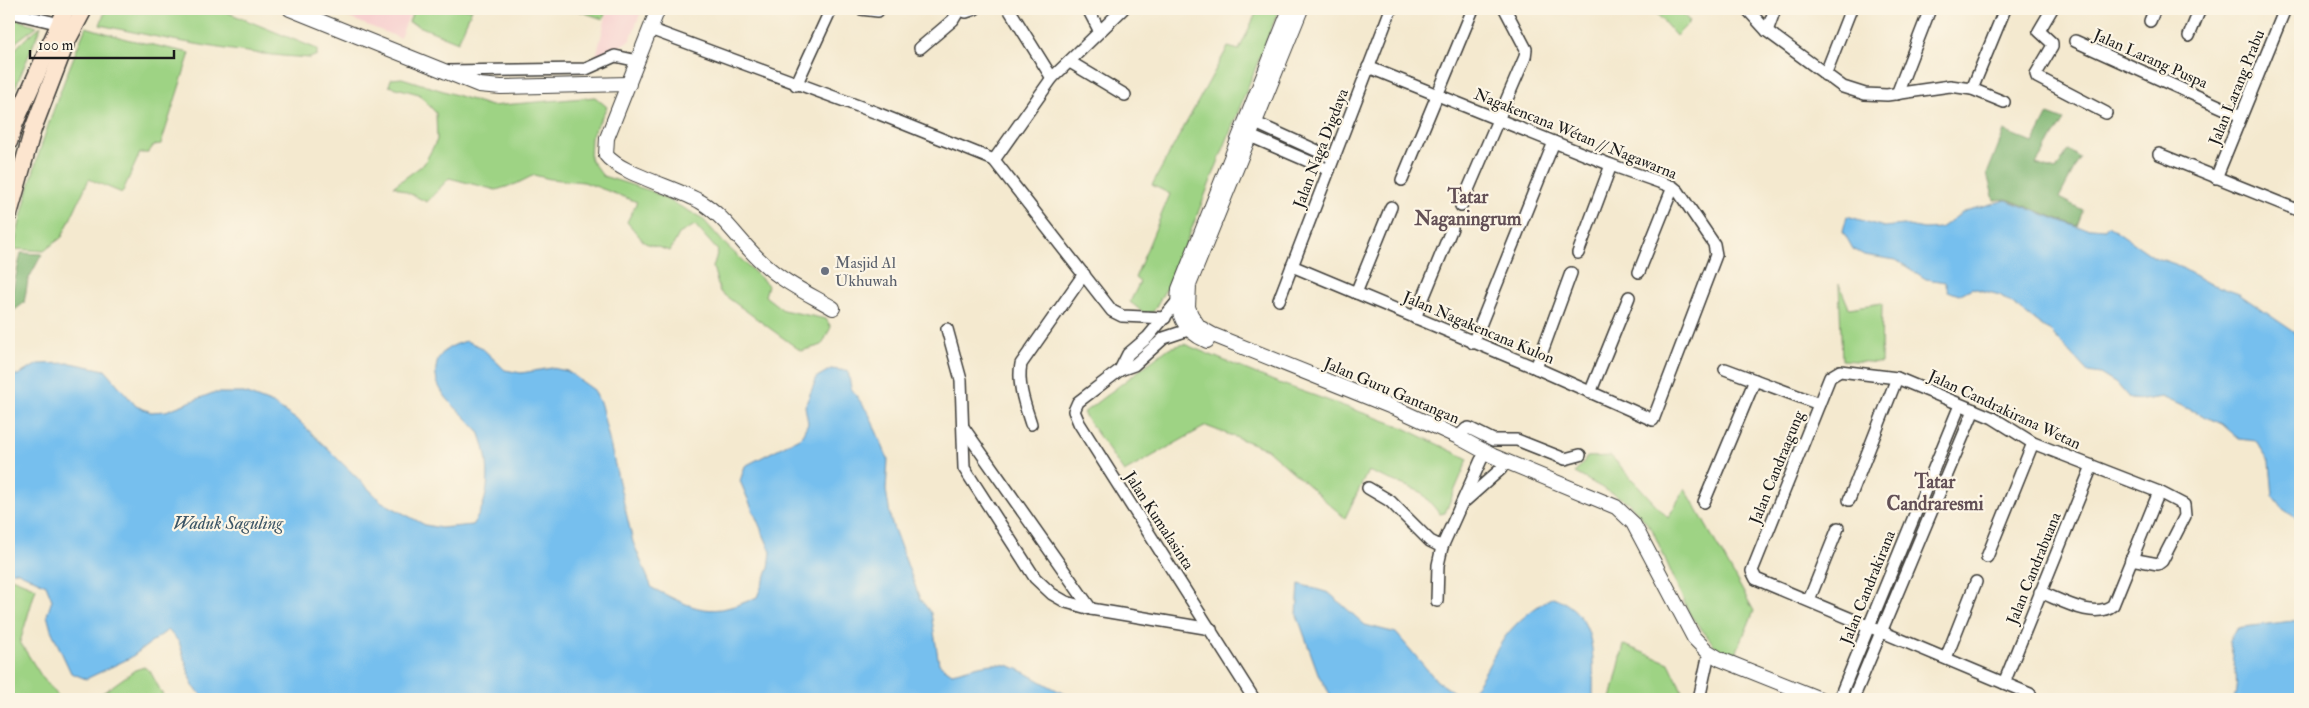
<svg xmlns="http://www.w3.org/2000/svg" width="2309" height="708" font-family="'IM FELL Double Pica',serif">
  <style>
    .built { fill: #f7d0cf }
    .green { fill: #9ed384; stroke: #5d7850 }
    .forest { fill: #7eb572; stroke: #4d6847 }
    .water { fill: #76bfee; stroke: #496e85 }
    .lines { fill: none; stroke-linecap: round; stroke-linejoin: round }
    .minor-casing { stroke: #3c3b37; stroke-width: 14 }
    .tertiary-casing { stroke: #3c3b37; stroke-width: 16 }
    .secondary-casing { stroke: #3c3b37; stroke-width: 19 }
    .minor { stroke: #fff; stroke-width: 11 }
    .tertiary { stroke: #fff; stroke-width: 14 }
    .secondary { stroke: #fce5cf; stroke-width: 16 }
    .worship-dot { fill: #6b7280; stroke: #fcf5e5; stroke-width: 2 }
    .labels { text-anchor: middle; stroke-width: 4.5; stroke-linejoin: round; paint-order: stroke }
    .street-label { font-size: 16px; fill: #1c1c1c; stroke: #fcf5e5 }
    .worship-label { font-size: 16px; fill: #5b616d; stroke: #fcf5e5; text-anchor: start }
    .water-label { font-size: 18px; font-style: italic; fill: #3c5566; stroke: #fcf5e5 }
    .quarter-label { font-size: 19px; font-weight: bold; fill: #635056; stroke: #fcf5e5 }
  </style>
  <rect width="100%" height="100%" fill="#fcf5e5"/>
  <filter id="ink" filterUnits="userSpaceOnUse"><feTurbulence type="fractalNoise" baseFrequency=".02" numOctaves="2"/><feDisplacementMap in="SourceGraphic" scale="10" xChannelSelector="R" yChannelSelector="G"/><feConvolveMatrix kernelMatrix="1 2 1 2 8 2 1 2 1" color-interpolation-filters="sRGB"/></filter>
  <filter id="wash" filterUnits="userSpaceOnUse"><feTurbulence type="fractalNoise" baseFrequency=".0096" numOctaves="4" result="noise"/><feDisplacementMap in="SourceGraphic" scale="20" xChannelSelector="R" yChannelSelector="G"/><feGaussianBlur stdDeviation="1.12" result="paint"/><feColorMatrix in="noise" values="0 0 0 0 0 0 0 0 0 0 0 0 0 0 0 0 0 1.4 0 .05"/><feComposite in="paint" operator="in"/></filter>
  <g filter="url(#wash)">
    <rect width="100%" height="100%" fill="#f4e9cf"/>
    <g class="built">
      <polygon points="326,9 412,9 400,38"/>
      <polygon points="608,9 642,9 630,40 595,61"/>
    </g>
    <g class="green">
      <path d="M106 9H219L317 49V55L310 58C239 54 170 40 100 25Z"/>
      <polygon points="414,9 472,9 458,42 409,22"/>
      <polygon points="573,9 607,9 603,19"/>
      <polygon points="1258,9 1279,9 1172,278 1153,312 1144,313 1130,302 1140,282 1135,278 1170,194 1152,185 1228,47 1239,50"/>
      <polygon points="1653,9 1679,9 1690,22 1676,36"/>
      <polygon points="9,17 37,26 17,41 9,52"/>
      <path d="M41 26 9 103C9 56 3 56 41 26Z"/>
      <path d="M86 27 126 39 190 53 161 144 154 145 148 153H140L122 193 89 179 62 237 44 251 14 249C30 171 55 101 86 27Z"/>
      <polygon points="402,78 491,106 595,97 607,107 591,137 590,159 603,176 651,191 702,218 723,242 768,285 765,296 783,310 826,319 831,327 822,345 801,351 720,292 713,267 718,251 695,225 679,234 670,251 645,243 627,222 637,202 584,182 550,179 534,175 516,184 496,190 449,178 427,202 394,186 424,164 437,140 436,113 419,94 389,86 391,79"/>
      <polygon points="1839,284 1849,308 1882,303 1881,363 1842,360"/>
      <polygon points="1184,344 1276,382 1400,426 1468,459 1445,513 1440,514 1421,492 1368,471 1345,518 1267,449 1206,426 1124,472 1083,413 1169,348"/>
      <polygon points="1611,456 1668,518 1685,488 1754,611 1734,658 1715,646 1690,615 1652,529 1628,502 1575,473 1587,457"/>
      <polygon points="9,577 36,588 20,642 42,677 61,699 13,699 9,681"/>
      <polygon points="1624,645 1669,663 1686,699 1611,699"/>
      <polygon points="144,667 150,671 165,699 94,699 135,670"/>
    </g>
    <g class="forest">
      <polygon points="2048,114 2064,120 2036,164 2056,170 2068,150 2080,158 2059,198 2083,210 2077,226 2007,199 1994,200 1987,174 2004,131 2033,143"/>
      <polygon points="21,253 42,254 28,280 24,303 12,312 9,334 9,308"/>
    </g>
    <g class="water">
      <polygon points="2006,200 2077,227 2105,229 2108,225 2154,257 2175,264 2206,282 2239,294 2300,336 2300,521 2283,509 2273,496 2270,462 2256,441 2239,439 2222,424 2162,397 2143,400 2130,399 2118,385 2100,374 2088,372 2052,333 2000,295 1972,288 1959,295 1948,291 1945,282 1926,279 1896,260 1864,255 1853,249 1843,231 1847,216 1884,227 1903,225 1924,229 1940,228 1965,211"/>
      <path d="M466 341 481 347 505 370 521 373 552 368 567 371 594 390 601 405 633 542 652 588C697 610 709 619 757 597L769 568 771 552 740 481 745 466 801 437 808 423 805 406 817 377 831 369 848 371 851 388 869 414 888 459 886 490 891 521 920 599 931 613 939 664 952 673C966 670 984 663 998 664 1026 665 1054 697 1086 699H205L193 686 179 642 168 630 130 658 86 679 71 673 51 630 47 615 52 600 46 585 16 571 9 572V375H18L38 364 71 363 105 370 136 406 151 412 166 411 213 393H244L273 404 300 422 382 502 425 525 441 528 472 525C492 499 491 464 480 434 478 429 473 426 470 422 454 405 430 389 437 363 441 349 454 345 466 341Z"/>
      <path d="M1299 584 1329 593 1365 625 1396 633 1437 681 1463 698C1484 683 1490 658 1505 637 1517 621 1536 606 1553 597 1599 615 1593 657 1593 699H1333L1319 676 1297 615Z"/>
      <path d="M2300 620V699H2234C2240 680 2234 659 2229 641L2236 628Z"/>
    </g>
  </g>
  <g filter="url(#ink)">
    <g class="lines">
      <defs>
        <g id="minor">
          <polyline points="861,9 878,11"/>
          <polyline points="1009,9 1052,78"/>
          <polyline points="1088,9 1099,30"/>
          <polyline points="1747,9 1767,31 1843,87 1865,94 1887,95 1950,86 1972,89 2004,102"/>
          <polyline points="2052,9 2039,31 2052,43 2052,47 2036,74 2037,77 2106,113"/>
          <polyline points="9,12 65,25"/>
          <polyline points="2150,21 2155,9"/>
          <polyline points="650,29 877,113 994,160 1052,78 1123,9"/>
          <polyline points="1767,31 1775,9"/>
          <polyline points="2189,36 2200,9"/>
          <polyline points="2075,41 2241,116"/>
          <polyline points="920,48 953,20 959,10 966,12 975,9"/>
          <polyline points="1070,62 1125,95"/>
          <polyline points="449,71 586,69 615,56 638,61"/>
          <polyline points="1825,75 1851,9"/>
          <polyline points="796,85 831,9"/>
          <polyline points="1972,89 2005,9"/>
          <polyline points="1897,94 1930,9"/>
          <polyline points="1249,120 1333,158"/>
          <polyline points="1243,133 1329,170"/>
          <polyline points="2159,154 2300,211"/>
          <polyline points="994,160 1112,311 1122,316 1165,318"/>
          <polyline points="2216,178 2285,9"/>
          <polyline points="1402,180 1473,9"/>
          <polyline points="1461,206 1525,57 1526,49 1505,9"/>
          <polyline points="1578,253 1611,165"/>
          <polyline points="1292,266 1536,368 1653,420 1716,255 1714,244 1678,191 1673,187 1611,165 1368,67"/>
          <polyline points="1639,272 1673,187"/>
          <polyline points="1356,293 1391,207"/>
          <polyline points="1279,300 1391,9"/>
          <polyline points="1415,318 1452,228"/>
          <polyline points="1194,323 1188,330 1164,338 1134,365 1120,370 1112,376 1078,402 1074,411 1079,423 1254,699"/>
          <polyline points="947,329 961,380 964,468 1035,578 1052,594 1066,602 1091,609 1211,629"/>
          <polyline points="1473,343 1554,142"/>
          <polyline points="1536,368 1571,273"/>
          <polyline points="1725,369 1819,404"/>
          <polyline points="1120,370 1128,354 1148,337 1181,297"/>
          <polyline points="1590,393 1629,297"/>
          <path d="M1031 424C1025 405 1017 384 1021 364L1084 274"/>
          <polyline points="963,427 1091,609"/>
          <polyline points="1458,437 1466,429 1469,428 1493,440 1517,440 1565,459 1580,455"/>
          <polyline points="1368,488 1390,501 1430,541 1442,547"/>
          <polyline points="1849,500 1897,378"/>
          <polyline points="1465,501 1501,469"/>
          <polyline points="1704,502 1755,380"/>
          <polyline points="1987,557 2033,443"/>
          <path d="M2040 592C2061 600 2094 620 2113 605L2159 492"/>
          <polyline points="1809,600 1838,528"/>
          <polyline points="1437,601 1438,565 1442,547 1481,460"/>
          <polyline points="1946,658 1976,582"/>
          <polyline points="2004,683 2092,466"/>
          <polyline points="2030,694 1756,579 1752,571 1830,377 1840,371 1897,378 1993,418 2033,443 2159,492 2184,505 2185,516 2162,561 2158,564 2131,559"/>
          <polyline points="1699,699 1709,653"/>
          <polyline points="1839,699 1960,405"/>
          <polyline points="1853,699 1974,410"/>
        </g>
        <g id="tertiary">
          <polyline points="290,9 479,85 501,87 629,84"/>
          <path d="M658 9 607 138 606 155C619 173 677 188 701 202 726 217 741 244 763 263 783 282 809 294 833 308"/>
          <polyline points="1301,9 1189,285 1188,307 1191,315 1199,327 1213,335 1397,409 1458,437 1493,456 1616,507 1633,523 1694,638 1707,651 1720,659 1820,699"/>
          <path d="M1207 341C1183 330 1176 314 1179 289L1290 9"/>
        </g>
        <g id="secondary">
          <polyline points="9,142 15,123 66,9"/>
          <polyline points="9,214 33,129 66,43 84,9"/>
        </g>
      </defs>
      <use href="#minor" class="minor-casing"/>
      <use href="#tertiary" class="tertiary-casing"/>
      <use href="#secondary" class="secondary-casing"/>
      <use href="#minor" class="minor"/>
      <use href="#tertiary" class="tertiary"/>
      <use href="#secondary" class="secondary"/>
    </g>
  </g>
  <circle class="worship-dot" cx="825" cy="271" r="5"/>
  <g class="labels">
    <g class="street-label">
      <text transform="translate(2151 58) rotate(24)" y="6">Jalan Larang Puspa</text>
      <text transform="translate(2236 87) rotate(-68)" y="6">Jalan Larang Prabu</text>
      <text transform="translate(1576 133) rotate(22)" y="6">Nagakencana Wétan // Nagawarna</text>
      <text transform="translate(1320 148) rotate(-69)" y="6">Jalan Naga Digdaya</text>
      <text transform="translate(1479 327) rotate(23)" y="6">Jalan Nagakencana Kulon</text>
      <text transform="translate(1392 390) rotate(23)" y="6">Jalan Guru Gantangan</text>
      <text transform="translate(2005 409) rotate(25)" y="6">Jalan Candrakirana Wetan</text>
      <text transform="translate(1776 467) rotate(-68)" y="6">Jalan Candraagung</text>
      <text transform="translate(1160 520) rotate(57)" y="6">Jalan Kumalasinta</text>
      <text transform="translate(2033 568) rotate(-68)" y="6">Jalan Candrabuana</text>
      <text transform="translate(1867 587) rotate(-68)" y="6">Jalan Candrakirana</text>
    </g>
    <g class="worship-label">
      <text x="835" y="268">Masjid Al<tspan x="835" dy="18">Ukhuwah</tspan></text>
    </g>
    <g class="water-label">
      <text x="228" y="529">Waduk Saguling</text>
    </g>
    <g class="quarter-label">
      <text x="1468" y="203">Tatar<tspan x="1468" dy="22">Naganingrum</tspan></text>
      <text x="1935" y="488">Tatar<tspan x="1935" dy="22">Candraresmi</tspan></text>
    </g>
  </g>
  <rect width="2309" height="708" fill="none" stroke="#fcf5e5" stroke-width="30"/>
  <path d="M30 50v8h144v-8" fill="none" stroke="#1c1c1c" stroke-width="2.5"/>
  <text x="38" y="50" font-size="15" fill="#1c1c1c" stroke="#fcf5e5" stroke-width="4" paint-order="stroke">100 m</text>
</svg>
